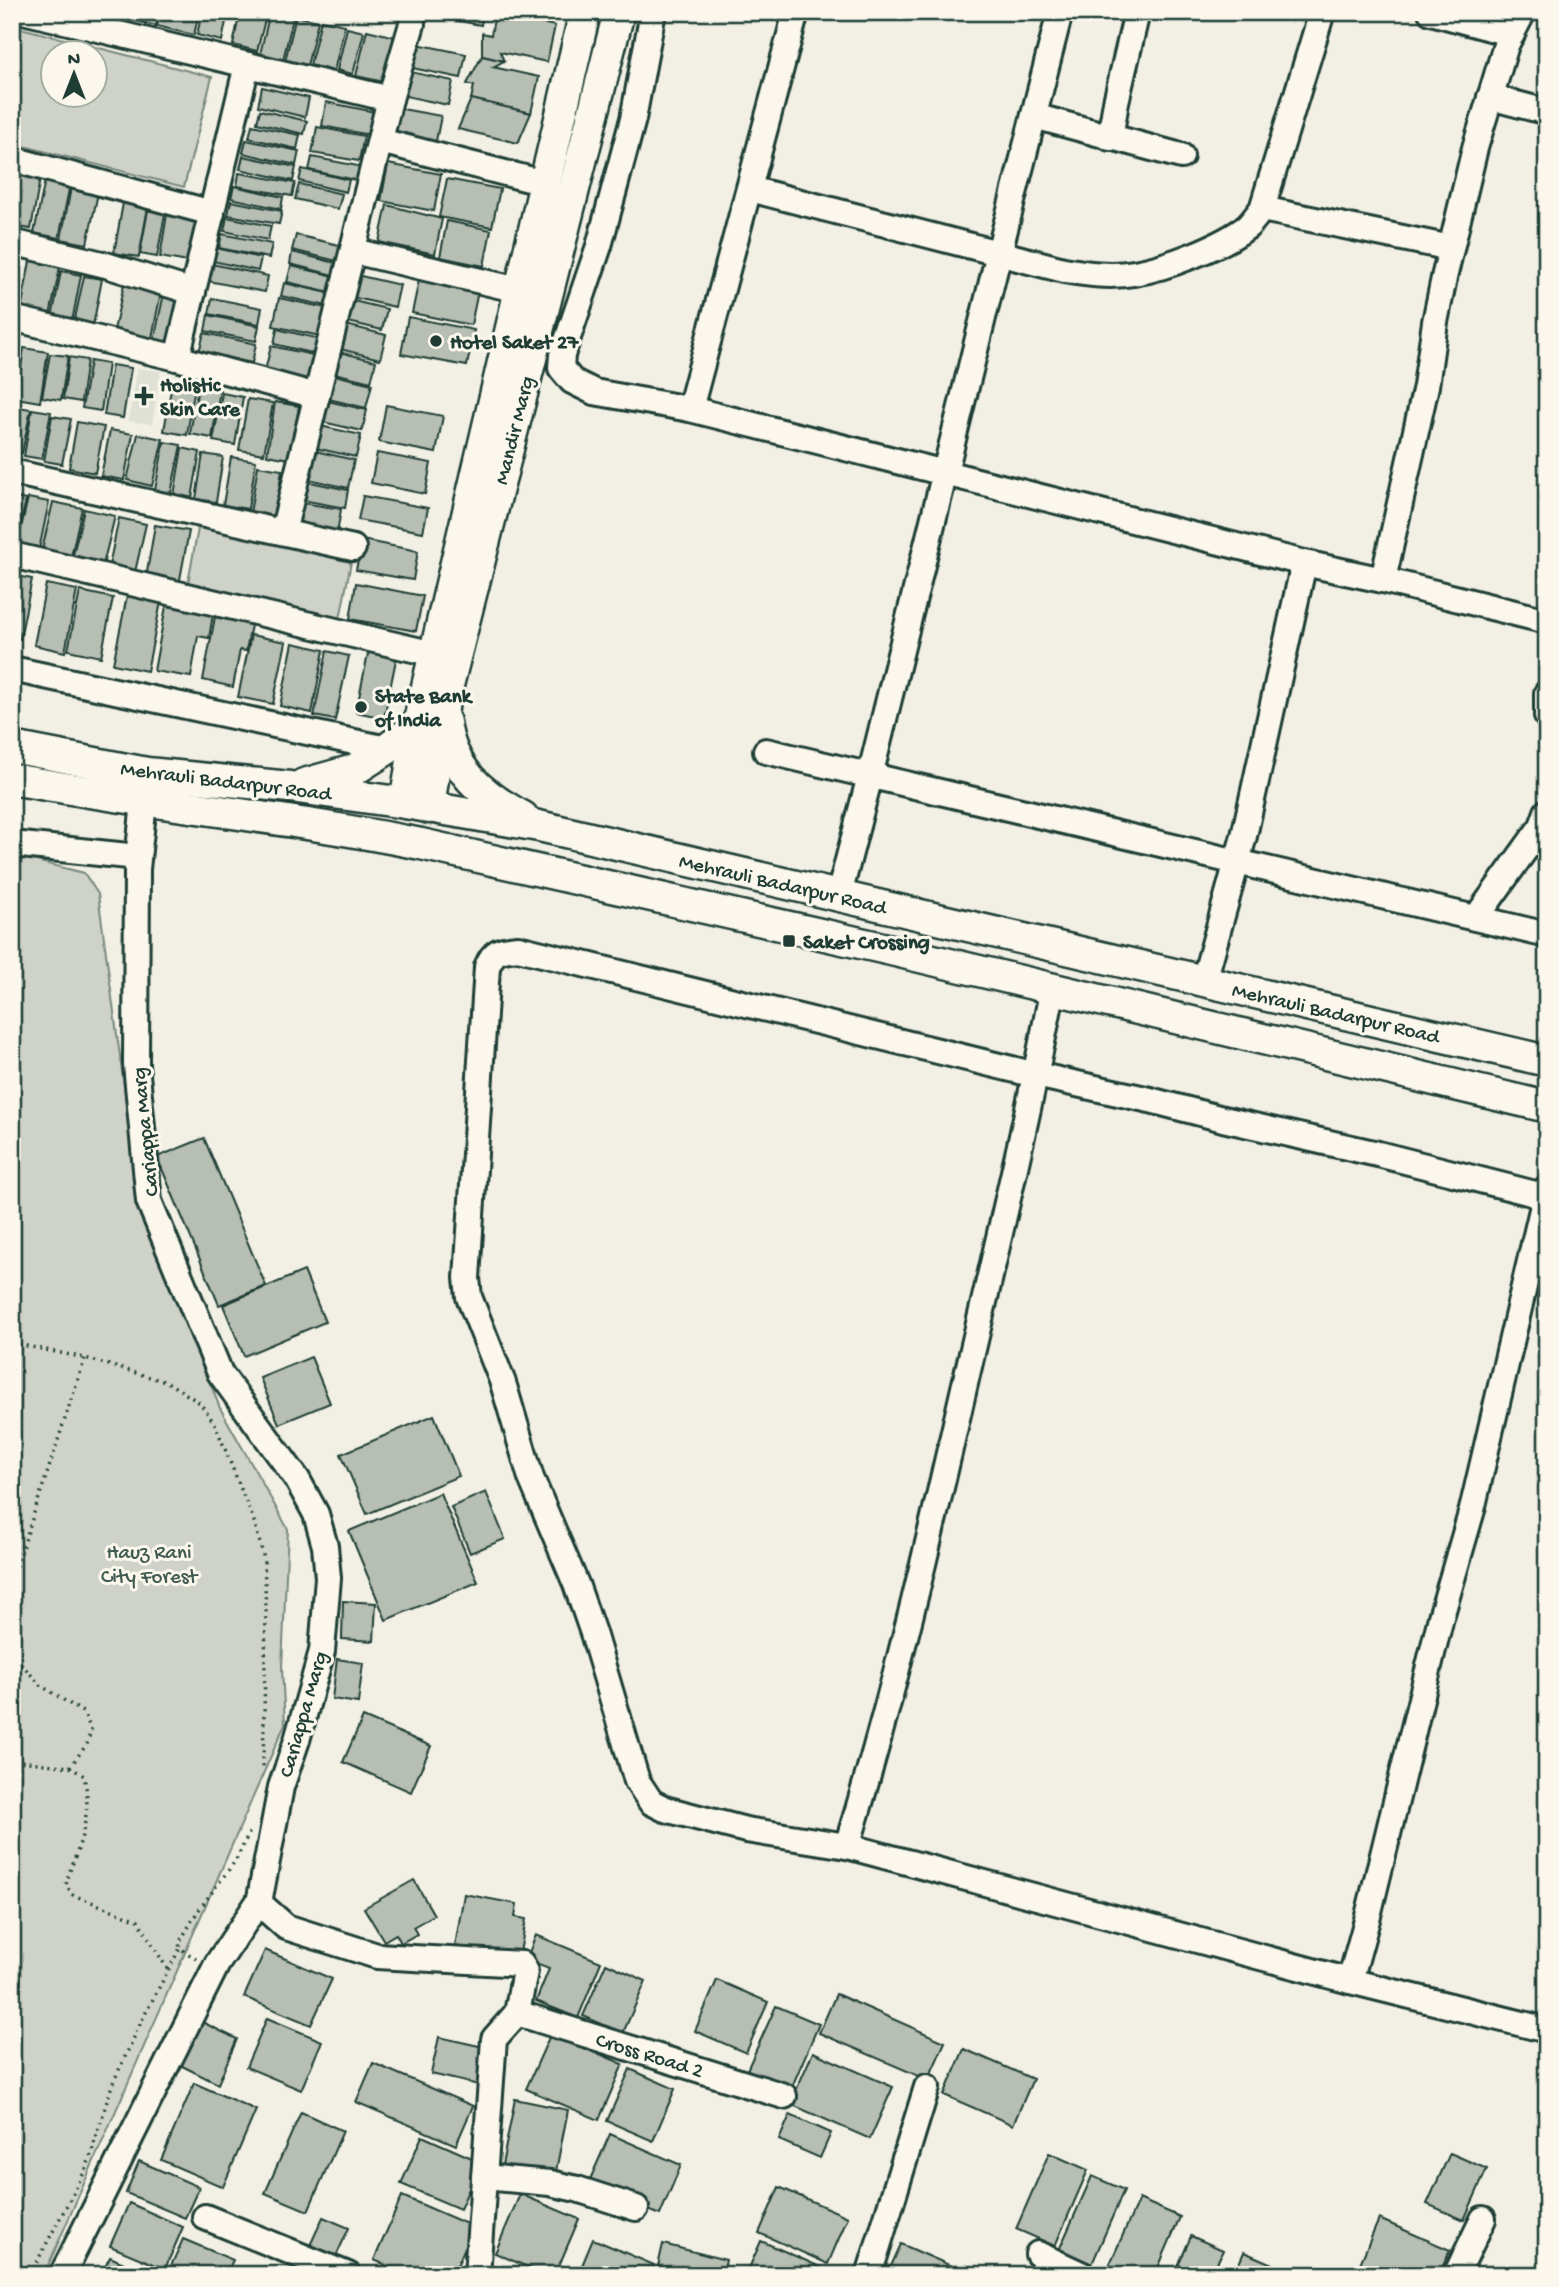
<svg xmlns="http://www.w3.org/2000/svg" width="1559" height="2287" font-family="'Gochi Hand',sans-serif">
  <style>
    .built { fill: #e0e1d6 }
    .green { fill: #cfd2c8; stroke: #77887e; stroke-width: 2; fill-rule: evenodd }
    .building { fill: #b7beb3; stroke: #1f3d34; stroke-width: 2 }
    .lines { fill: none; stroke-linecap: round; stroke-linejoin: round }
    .minor-casing { stroke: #1f3d34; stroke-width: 30 }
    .major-casing { stroke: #1f3d34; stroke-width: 35 }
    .path { stroke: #1f3d34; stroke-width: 3.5; stroke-dasharray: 2 5; stroke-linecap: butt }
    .minor { stroke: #fbf7ec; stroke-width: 24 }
    .major { stroke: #fbf7ec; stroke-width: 30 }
    .poi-dot { fill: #1f3d34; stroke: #fbf7ec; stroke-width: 2.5 }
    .labels { text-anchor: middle; stroke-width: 6; stroke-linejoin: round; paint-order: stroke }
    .poi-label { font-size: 21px; font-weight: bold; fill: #1f3d34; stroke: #fbf7ec; text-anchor: start }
    .street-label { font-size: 21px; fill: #1f3d34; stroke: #fbf7ec }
    .park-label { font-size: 21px; fill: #425b52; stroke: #fbf7ec }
  </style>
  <rect width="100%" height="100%" fill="#f2f0e5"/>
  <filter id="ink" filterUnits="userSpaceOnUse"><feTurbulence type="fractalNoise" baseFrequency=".0143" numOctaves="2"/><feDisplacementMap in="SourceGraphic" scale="14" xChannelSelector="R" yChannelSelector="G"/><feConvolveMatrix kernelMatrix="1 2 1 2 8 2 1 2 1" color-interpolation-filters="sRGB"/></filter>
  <g filter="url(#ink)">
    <polygon class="built" points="137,368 161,371 152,424 128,421"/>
    <g class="green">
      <path d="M17 27 212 77 184 187 12 143V47ZM52 52H94V94H52Z"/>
      <polygon points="199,523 352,557 340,619 187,588"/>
      <polygon points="12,855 84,873 98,894 140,1204 220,1408 288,1529 282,1668 285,1724 44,2275 12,2275"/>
    </g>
    <g class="building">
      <polygon points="105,12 131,12 129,20 105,15"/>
      <polygon points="135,12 159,12 156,26 133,20"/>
      <polygon points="161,12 199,12 194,35 157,26"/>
      <polygon points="202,12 228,12 222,41 197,35"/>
      <polygon points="240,12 267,12 257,51 233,45"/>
      <polygon points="270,12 294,14 283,60 260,54"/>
      <polygon points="448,12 483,12 481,25 447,19"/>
      <polygon points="495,13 555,26 547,62 500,52 504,61 482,56 482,33 491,35"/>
      <polygon points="296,16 318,21 307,66 285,61"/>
      <polygon points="321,20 345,25 334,71 310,65"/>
      <polygon points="347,28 364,32 353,74 337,70"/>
      <polygon points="367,30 395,37 384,82 356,76"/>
      <polygon points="412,43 466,54 461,78 407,67"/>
      <polygon points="482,56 504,61 493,67 539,77 531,113 471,99 474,86 467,84"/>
      <polygon points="401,70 453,81 448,105 396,94"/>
      <polygon points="262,87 309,98 305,117 258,106"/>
      <polygon points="471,99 531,113 518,143 458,129"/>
      <polygon points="326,102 375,112 370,135 322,126"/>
      <polygon points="391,107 441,116 435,146 386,136"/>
      <polygon points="260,110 307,121 304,134 257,123"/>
      <polygon points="252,125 300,135 297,149 249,138"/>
      <polygon points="317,127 364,136 359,161 312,153"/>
      <polygon points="246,140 299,151 296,165 243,153"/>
      <polygon points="243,156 296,167 293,181 240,169"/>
      <polygon points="312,157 363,167 360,181 309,170"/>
      <polygon points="388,164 441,174 434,211 381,201"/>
      <polygon points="302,169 349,180 346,192 299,181"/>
      <polygon points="239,173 295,183 292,196 237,186"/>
      <polygon points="12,174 40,179 31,229 12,226"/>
      <polygon points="447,179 500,189 492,227 439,217"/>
      <polygon points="45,180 70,185 59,238 34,233"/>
      <polygon points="299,184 342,194 338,209 295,199"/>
      <polygon points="234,186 283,197 281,209 231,198"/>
      <polygon points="71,188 98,193 87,244 61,239"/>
      <polygon points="231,201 282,211 279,224 228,215"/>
      <polygon points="123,203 148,207 139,257 114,253"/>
      <polygon points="387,205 442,219 435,254 379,242"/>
      <polygon points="148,210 165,214 157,257 140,254"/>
      <polygon points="167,214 196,219 188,262 160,257"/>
      <polygon points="227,217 271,226 268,240 224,231"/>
      <polygon points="447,221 491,230 484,266 440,257"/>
      <polygon points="222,234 272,244 269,258 219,248"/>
      <polygon points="296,235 348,247 345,263 292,250"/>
      <polygon points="216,248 261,258 258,271 213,261"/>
      <polygon points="292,252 340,264 337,276 290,264"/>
      <polygon points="30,261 60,267 50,316 21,310"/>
      <polygon points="212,264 268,276 265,292 208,281"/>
      <polygon points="291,266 339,277 335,293 287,282"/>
      <polygon points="61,271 81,275 72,322 52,318"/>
      <polygon points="352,274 400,285 395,307 347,296"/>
      <polygon points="84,276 102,279 93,326 74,323"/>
      <polygon points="419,280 478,291 471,325 412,313"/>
      <polygon points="284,283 333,294 331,307 281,296"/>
      <polygon points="124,284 161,292 151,343 113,335"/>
      <polygon points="164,293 189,298 179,346 154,341"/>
      <polygon points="212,298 262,308 259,324 209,314"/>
      <polygon points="279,298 331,309 325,337 273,326"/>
      <polygon points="345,299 387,309 382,330 340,320"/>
      <polygon points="208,315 259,326 256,341 205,331"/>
      <polygon points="408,317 474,330 467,366 401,354"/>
      <polygon points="338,323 386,335 380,359 332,347"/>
      <polygon points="277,329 324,340 320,355 274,344"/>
      <polygon points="204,333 256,344 252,363 199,352"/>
      <polygon points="271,346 313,355 307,380 265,371"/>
      <polygon points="24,348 48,352 40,402 16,398"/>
      <polygon points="331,350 376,361 371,382 326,371"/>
      <polygon points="50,354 68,356 61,400 42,397"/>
      <polygon points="69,357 87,360 81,402 63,399"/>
      <polygon points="90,361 108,364 101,411 82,408"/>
      <polygon points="112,365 131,368 123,418 104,415"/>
      <polygon points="326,373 372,384 366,408 320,397"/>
      <polygon points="172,383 195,386 187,435 164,431"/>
      <polygon points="198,387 220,390 212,438 190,434"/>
      <polygon points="222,393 243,397 235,445 213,441"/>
      <polygon points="248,399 273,403 264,454 239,450"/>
      <polygon points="319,399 367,410 362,431 314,420"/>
      <polygon points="275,402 299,406 290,459 267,455"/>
      <polygon points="386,405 443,416 436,453 379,442"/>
      <polygon points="12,406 31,409 22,453 12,452"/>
      <polygon points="32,409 51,412 42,459 24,456"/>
      <polygon points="52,416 71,419 62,464 44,461"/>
      <polygon points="77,422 104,427 95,473 69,468"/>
      <polygon points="311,424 361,435 356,457 306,446"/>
      <polygon points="110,430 133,434 124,480 101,476"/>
      <polygon points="138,434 163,439 152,486 127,480"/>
      <polygon points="164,442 181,445 171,493 155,490"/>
      <polygon points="182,448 200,452 192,498 174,495"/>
      <polygon points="307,449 354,460 348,488 300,477"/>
      <polygon points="377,453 431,463 425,494 371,483"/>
      <polygon points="203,454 223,457 216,502 196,499"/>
      <polygon points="231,457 256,461 248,509 223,505"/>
      <polygon points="258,466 282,470 275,516 250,513"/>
      <polygon points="301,480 348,490 345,508 297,499"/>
      <polygon points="363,496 428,508 423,532 358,520"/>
      <polygon points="12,497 26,500 16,543 12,542"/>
      <polygon points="28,498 49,502 39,550 17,545"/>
      <polygon points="53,502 82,508 70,561 41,554"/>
      <polygon points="296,502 341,509 337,534 292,526"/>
      <polygon points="84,509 115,516 103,565 72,559"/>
      <polygon points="119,518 146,524 135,572 109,566"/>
      <polygon points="155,525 189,531 178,590 145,584"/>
      <polygon points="362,540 418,551 413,580 356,570"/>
      <polygon points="12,575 32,579 20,639 12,638"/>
      <polygon points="356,583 423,596 416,631 350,619"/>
      <polygon points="46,584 77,590 65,652 34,645"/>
      <polygon points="80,591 113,598 101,657 68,650"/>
      <polygon points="127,596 161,602 147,671 113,664"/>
      <polygon points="166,606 213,614 209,638 198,636 191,677 154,671"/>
      <polygon points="215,617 251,625 246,651 240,650 233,687 203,680"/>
      <polygon points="251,635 286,642 273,704 238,697"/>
      <polygon points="293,643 324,650 312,713 280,706"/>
      <polygon points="370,644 398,650 384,718 356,712"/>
      <polygon points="327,651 349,656 335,720 314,716"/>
      <polygon points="204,1138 266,1286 219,1305 157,1157"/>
      <polygon points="304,1271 325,1322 244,1356 223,1305"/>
      <polygon points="311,1357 330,1403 279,1424 260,1378"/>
      <polygon points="434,1415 459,1476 367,1514 341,1454"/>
      <polygon points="486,1492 505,1539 470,1553 451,1507"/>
      <polygon points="440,1493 478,1582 386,1620 349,1531"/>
      <polygon points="343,1601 376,1603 374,1641 342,1639"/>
      <polygon points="337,1659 363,1663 358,1703 332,1699"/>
      <polygon points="363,1717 431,1746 411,1792 343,1762"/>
      <polygon points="414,1880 434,1915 413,1927 417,1934 401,1943 396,1934 384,1941 364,1908"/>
      <polygon points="464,1894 517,1904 515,1917 526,1919 519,1958 455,1946"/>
      <polygon points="536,1935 601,1962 578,2018 536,2001 549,1969 526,1960"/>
      <polygon points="265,1950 332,1979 311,2025 244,1997"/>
      <polygon points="606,1963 646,1981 623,2033 583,2016"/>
      <polygon points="717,1980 768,2002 746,2053 695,2031"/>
      <polygon points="836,1994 945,2042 928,2080 819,2033"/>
      <polygon points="776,2006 819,2024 791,2089 747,2070"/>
      <polygon points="267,2018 322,2041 301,2090 246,2067"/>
      <polygon points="200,2021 237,2039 218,2084 180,2065"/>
      <polygon points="551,2033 623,2064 599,2120 526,2089"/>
      <polygon points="439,2037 488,2048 479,2085 431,2074"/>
      <polygon points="964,2049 1033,2079 1013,2125 944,2095"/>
      <polygon points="813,2052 893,2087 870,2139 790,2104"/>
      <polygon points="373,2063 473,2106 456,2145 356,2102"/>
      <polygon points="630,2069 675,2089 653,2141 607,2121"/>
      <polygon points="194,2083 256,2110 223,2187 161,2160"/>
      <polygon points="515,2099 568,2110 554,2181 501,2170"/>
      <polygon points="301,2112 343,2131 308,2211 265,2193"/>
      <polygon points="790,2115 831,2133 820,2158 779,2140"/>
      <polygon points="610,2134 681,2165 660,2215 588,2184"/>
      <polygon points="422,2136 481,2162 460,2209 401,2184"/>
      <polygon points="1049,2153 1088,2170 1055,2246 1016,2229"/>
      <polygon points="1450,2153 1487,2169 1464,2220 1427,2204"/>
      <polygon points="139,2161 199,2187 185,2218 126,2193"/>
      <polygon points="1092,2176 1124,2190 1092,2264 1059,2250"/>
      <polygon points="779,2187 848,2217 828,2264 759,2233"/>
      <polygon points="520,2194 579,2219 555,2275 546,2275 495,2253"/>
      <polygon points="402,2196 474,2227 453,2275 408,2275 374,2260"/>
      <polygon points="1139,2199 1180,2217 1155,2275 1123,2275 1108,2268"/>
      <polygon points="129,2203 183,2227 165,2269 110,2246"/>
      <polygon points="323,2217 349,2228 333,2263 307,2252"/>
      <polygon points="1379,2219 1450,2250 1439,2275 1380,2275 1359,2266"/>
      <polygon points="1191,2236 1223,2250 1212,2275 1174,2275"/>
      <polygon points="183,2239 233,2260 226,2275 167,2275"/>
      <polygon points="593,2239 654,2265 650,2275 578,2275"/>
      <polygon points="761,2241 825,2269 823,2275 746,2275"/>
      <polygon points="663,2244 726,2260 723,2275 656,2275"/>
      <polygon points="901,2244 958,2269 955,2275 887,2275"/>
      <polygon points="1244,2252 1286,2270 1284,2275 1234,2275"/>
      <polygon points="110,2257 151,2275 102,2275"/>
    </g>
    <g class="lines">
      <defs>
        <g id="minor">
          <polyline points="27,12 390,99 283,532"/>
          <polyline points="653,12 633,119 599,246 562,355 561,368 572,381 594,392 690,409 1304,563 1383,580 1426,386 1435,322 1444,278 1475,148 1506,45 1523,12"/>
          <polyline points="1431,12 1512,34"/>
          <polyline points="1490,97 1547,112"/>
          <polyline points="390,99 412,24"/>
          <polyline points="1034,116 1181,156"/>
          <polyline points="1110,138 1116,102 1137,12"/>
          <polyline points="380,141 544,183"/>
          <polyline points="12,159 212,213"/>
          <path d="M750 189 1064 270C1087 274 1110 277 1134 273 1166 268 1223 246 1248 226 1253 221 1257 215 1262 209L1322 12"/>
          <polyline points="1262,209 1451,248"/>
          <polyline points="12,242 106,265 193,292"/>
          <polyline points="353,251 519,290"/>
          <polyline points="12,318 177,358 317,396"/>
          <polyline points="177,358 247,65"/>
          <polyline points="690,409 796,12"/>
          <polyline points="12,472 353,548"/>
          <polyline points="12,555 434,654"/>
          <polyline points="1383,580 1547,621"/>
          <polyline points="12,669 387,749"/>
          <polyline points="1547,693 1547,716"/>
          <polyline points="766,751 1547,935"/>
          <polyline points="144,802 137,869 136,1064 149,1201 220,1373 297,1479 316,1514 325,1546 328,1578 322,1651 297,1740 281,1787 259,1903 286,1927 377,1956 522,1964 525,1971 517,2013 494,2039 477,2275"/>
          <polyline points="12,844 138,857"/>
          <polyline points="839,895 870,776 999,253 1060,12"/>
          <polyline points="1476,918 1542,826 1547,812"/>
          <polyline points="1204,981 1244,836 1304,563"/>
          <path d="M1547 1197 1378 1154 1223 1119 1150 1100 1036 1075 518 948C501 950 494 949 487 967L467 1278 469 1297 503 1383 531 1478 576 1584 593 1633 637 1781 651 1802 665 1809 746 1830 847 1846 1350 1981 1547 2030"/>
          <path d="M847 1846C895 1691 931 1532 967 1375 997 1246 1028 1117 1053 987"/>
          <polyline points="1350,1981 1368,1916 1441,1617 1472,1510 1547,1188"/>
          <polyline points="517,2013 784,2096"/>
          <polyline points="484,2177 550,2183 577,2189 636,2208"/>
          <polyline points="205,2217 348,2275"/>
          <polyline points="1038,2254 1083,2275"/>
          <polyline points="62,2275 217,1964 259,1901"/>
          <polyline points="869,2275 927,2087"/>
          <polyline points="1456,2275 1483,2219"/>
        </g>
        <g id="major">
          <path d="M445 722C451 770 482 795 523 817"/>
          <polyline points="12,747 147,773 290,787 405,803 539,826 1547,1061"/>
          <path d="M12 779C148 804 286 817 421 844L887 949 1547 1107"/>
          <polyline points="304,784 354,770 387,749 418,725"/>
          <polyline points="405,803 418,725 585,12"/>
          <polyline points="429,808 444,701 619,12"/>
        </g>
      </defs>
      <use href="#minor" class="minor-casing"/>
      <use href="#major" class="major-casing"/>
      <g class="path">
        <polyline points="12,1343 85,1358 167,1382 200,1403 215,1424 255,1524 264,1559 266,1612 263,1769"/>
        <polyline points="12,1580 85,1358"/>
        <polyline points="12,1653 40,1685 84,1713 91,1730 87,1744 70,1767 12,1760"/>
        <path d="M70 1767 84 1776C90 1801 86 1824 78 1849 74 1862 68 1872 66 1886L73 1895 138 1920 168 1970"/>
        <polyline points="196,1959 180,1948 179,1943 198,1911 236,1860 250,1831"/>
        <polyline points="30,2275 87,2167 112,2085 143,2018 180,1948"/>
      </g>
      <use href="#minor" class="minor"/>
      <use href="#major" class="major"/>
    </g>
  </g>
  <g class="poi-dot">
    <circle cx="436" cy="341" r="7"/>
    <path d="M140.5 385.5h7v7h7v7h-7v7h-7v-7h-7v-7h7z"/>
    <circle cx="361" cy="707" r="7"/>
    <rect x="782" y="934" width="14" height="14" rx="3.5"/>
  </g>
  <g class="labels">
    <g class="poi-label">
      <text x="450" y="348">Hotel Saket 27</text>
      <text x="160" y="391">Holistic<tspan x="160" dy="24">Skin Care</tspan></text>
      <text x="375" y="702">State Bank<tspan x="375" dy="24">of India</tspan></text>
      <text x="803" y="948">Saket Crossing</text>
    </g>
    <g class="street-label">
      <text transform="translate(513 430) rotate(-76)" y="7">Mandir Marg</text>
      <text transform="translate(226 780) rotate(7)" y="7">Mehrauli Badarpur Road</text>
      <text transform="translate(783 883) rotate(13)" y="7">Mehrauli Badarpur Road</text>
      <text transform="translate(1336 1012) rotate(13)" y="7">Mehrauli Badarpur Road</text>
      <text transform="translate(144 1132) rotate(-96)" y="7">Cariappa Marg</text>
      <text transform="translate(302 1714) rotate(-74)" y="7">Cariappa Marg</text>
      <text transform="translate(650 2054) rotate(17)" y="7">Cross Road 2</text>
    </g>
    <g class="park-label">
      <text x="149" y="1558">Hauz Rani<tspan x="149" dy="24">City Forest</tspan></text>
    </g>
  </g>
  <rect width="1559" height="2287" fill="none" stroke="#fbf7ec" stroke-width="42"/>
  <rect x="21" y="21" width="1517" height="2245" fill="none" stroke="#1f3d34" stroke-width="2.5" filter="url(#ink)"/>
  <g transform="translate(74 74)"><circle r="33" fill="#fbf7ec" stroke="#a3ada2" stroke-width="2"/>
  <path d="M0-5L12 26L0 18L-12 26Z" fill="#1f3d34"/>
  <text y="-10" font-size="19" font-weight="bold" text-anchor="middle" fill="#1f3d34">N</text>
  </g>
</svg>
